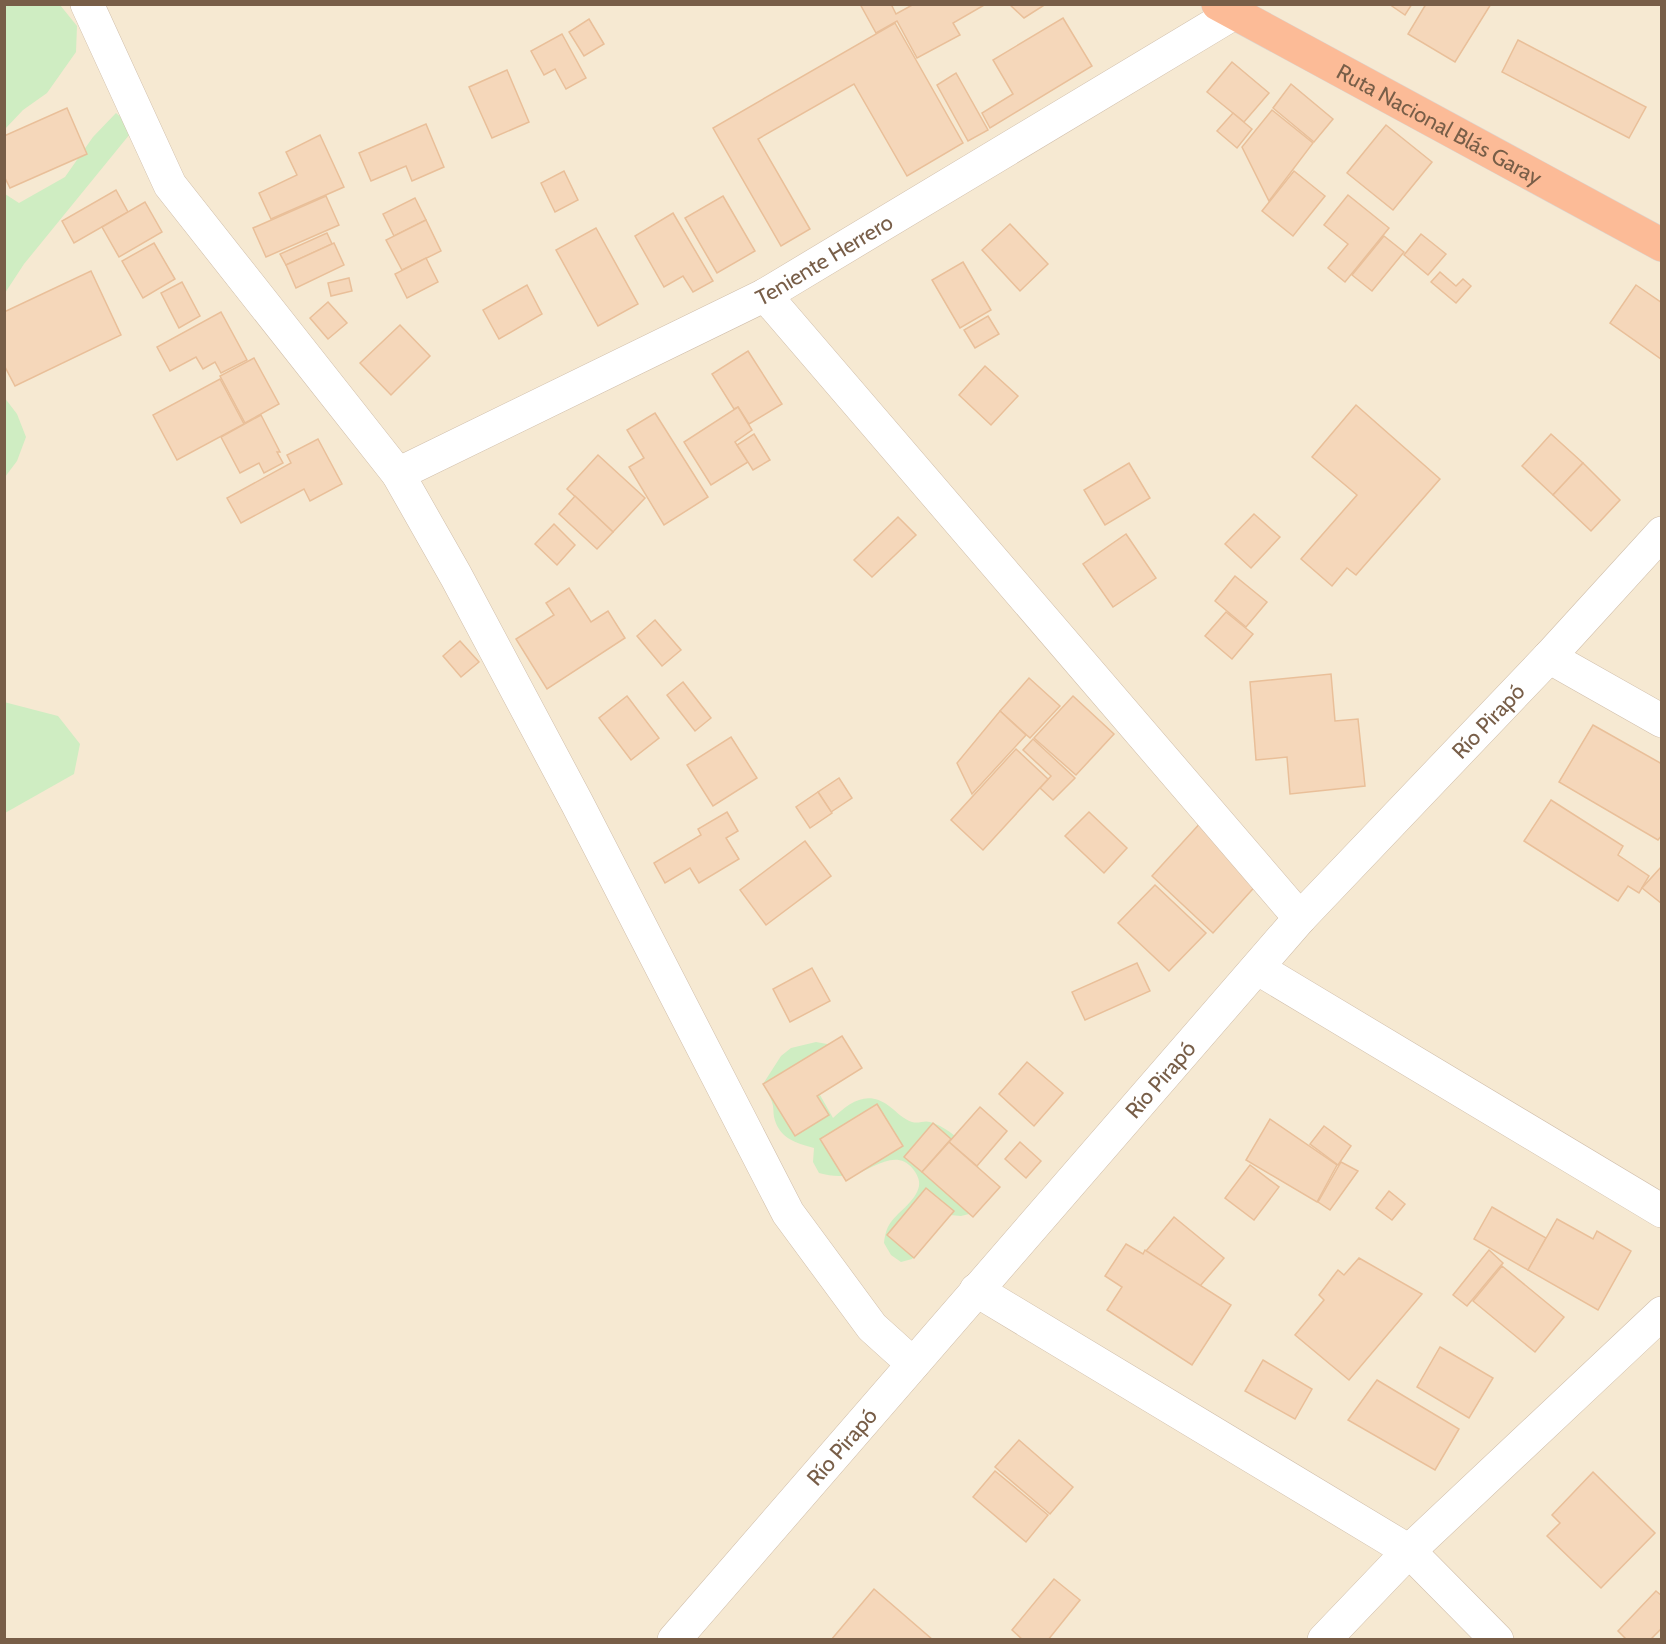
<svg xmlns="http://www.w3.org/2000/svg" width="1666" height="1644" font-family="Cabin,sans-serif">
  <style>
    .residential { fill: #f6e9d2 }
    .green { fill: #cfedc2 }
    .building { fill: #f5d7ba; stroke: #e9bf99; stroke-width: 1.5 }
    .lines { fill: none; stroke-linecap: round; stroke-linejoin: round }
    .minor-casing { stroke: #d0beaa; stroke-width: 34 }
    .highway-casing { stroke: #dcd5cf; stroke-width: 34 }
    .minor { stroke: #fff; stroke-width: 33 }
    .highway { stroke: #fcbb97; stroke-width: 33 }
    .labels { text-anchor: middle; stroke-width: 4.5; stroke-linejoin: round; paint-order: stroke }
    .street-label { font-size: 22px; fill: #785e48; stroke: #fff9ec }
  </style>
  <rect width="100%" height="100%" fill="#fef6e5"/>
  <rect class="residential" x="5" y="5" width="1656" height="1634"/>
  <g class="green">
    <polygon points="5,4 60,5 77,26 76,52 47,93 23,110 5,129"/>
    <polygon points="116,113 134,129 24,264 5,293 5,194 19,203 65,177 93,137"/>
    <polygon points="4,397 17,414 26,437 17,461 5,477"/>
    <polygon points="4,702 58,716 80,744 74,774 5,813"/>
    <path d="M816 1042 827 1044 836 1050 834 1074 820 1095 833 1118C849 1103 867 1089 889 1106 897 1112 903 1119 912 1122 919 1124 924 1120 930 1122 958 1131 976 1156 985 1182L973 1213 961 1216 950 1215 912 1259 901 1262 891 1255 884 1243C885 1235 886 1229 891 1222 899 1211 916 1201 919 1186 920 1180 917 1174 913 1169 895 1147 872 1171 851 1175 839 1177 830 1176 819 1173L813 1162 814 1148C795 1143 779 1138 774 1117 773 1112 774 1107 772 1102 770 1096 766 1090 763 1084L781 1056 791 1048Z"/>
  </g>
  <g class="building">
    <polygon points="860,4 891,4 896,14 914,4 986,4 953,23 960,35 917,58 897,21 876,33"/>
    <polygon points="1009,4 1046,4 1024,18"/>
    <polygon points="1389,4 1412,4 1405,15"/>
    <polygon points="1426,4 1491,4 1455,62 1408,34"/>
    <polygon points="1063,18 1092,66 990,128 982,113 1013,94 993,60"/>
    <polygon points="589,19 604,44 584,56 569,32"/>
    <polygon points="895,23 963,143 907,176 854,84 758,139 810,229 781,246 713,128"/>
    <polygon points="562,34 586,78 566,89 555,69 544,75 531,51"/>
    <polygon points="1518,40 1646,107 1629,138 1502,72"/>
    <polygon points="1232,62 1269,93 1244,122 1207,92"/>
    <polygon points="507,70 529,122 492,138 469,87"/>
    <polygon points="956,73 988,130 968,141 937,85"/>
    <polygon points="1291,84 1333,119 1314,142 1273,108"/>
    <polygon points="67,108 87,154 10,188 4,176 4,136"/>
    <polygon points="1272,110 1313,143 1269,201 1242,147"/>
    <polygon points="1233,113 1252,129 1237,148 1217,131"/>
    <polygon points="426,124 444,167 412,181 406,166 371,181 359,153"/>
    <polygon points="1386,125 1432,162 1393,210 1347,173"/>
    <polygon points="320,135 344,187 271,219 259,193 297,175 286,152"/>
    <polygon points="564,171 578,200 555,212 541,183"/>
    <polygon points="1294,171 1325,196 1293,236 1262,211"/>
    <polygon points="116,190 128,212 74,243 62,221"/>
    <polygon points="1348,195 1389,228 1345,282 1328,268 1348,244 1324,225"/>
    <polygon points="326,196 339,225 266,257 253,228"/>
    <polygon points="723,196 755,251 717,273 685,218"/>
    <polygon points="415,198 426,220 394,236 383,214"/>
    <polygon points="145,202 162,232 119,257 102,227"/>
    <polygon points="673,213 713,281 693,292 683,276 664,287 635,236"/>
    <polygon points="426,220 441,251 402,270 386,240"/>
    <polygon points="1010,224 1048,264 1020,291 982,250"/>
    <polygon points="596,228 638,304 598,326 556,250"/>
    <polygon points="327,233 332,244 286,265 280,254"/>
    <polygon points="1421,234 1446,254 1428,275 1404,255"/>
    <polygon points="1384,236 1404,252 1372,291 1352,275"/>
    <polygon points="154,243 175,279 143,298 122,261"/>
    <polygon points="334,243 344,265 296,288 286,265"/>
    <polygon points="426,258 438,282 407,298 395,274"/>
    <polygon points="963,262 991,310 960,328 932,280"/>
    <polygon points="91,271 121,335 15,386 4,365 4,312"/>
    <polygon points="1440,272 1456,286 1463,279 1471,286 1456,303 1431,282"/>
    <polygon points="349,278 352,291 331,296 328,283"/>
    <polygon points="182,282 200,316 179,328 161,293"/>
    <polygon points="527,285 542,314 499,339 483,310"/>
    <polygon points="1636,285 1662,303 1661,359 1610,323"/>
    <polygon points="328,302 347,323 328,339 310,318"/>
    <polygon points="221,312 247,360 221,373 215,362 203,369 196,357 170,371 157,347"/>
    <polygon points="988,316 999,334 975,348 964,330"/>
    <polygon points="400,325 430,356 391,395 360,363"/>
    <polygon points="748,351 782,404 749,424 738,407 734,409 712,374"/>
    <polygon points="254,358 279,404 245,423 220,376"/>
    <polygon points="985,366 1018,396 991,425 959,395"/>
    <polygon points="220,379 244,424 177,460 153,415"/>
    <polygon points="1356,405 1440,479 1356,575 1347,568 1332,586 1301,559 1357,495 1312,457"/>
    <polygon points="738,407 752,430 735,442 748,462 711,485 684,442"/>
    <polygon points="655,413 708,497 664,525 629,467 644,458 627,430"/>
    <polygon points="261,415 280,452 277,452 283,463 264,473 259,463 240,473 221,437"/>
    <polygon points="754,434 770,460 753,470 737,445"/>
    <polygon points="1551,434 1583,463 1553,495 1522,466"/>
    <polygon points="318,439 342,484 310,501 304,489 241,523 227,498 291,463 287,455"/>
    <polygon points="598,455 645,498 613,532 567,489"/>
    <polygon points="1129,463 1150,498 1105,525 1084,490"/>
    <polygon points="1583,463 1620,500 1591,531 1553,495"/>
    <polygon points="575,496 613,532 597,549 559,514"/>
    <polygon points="1254,514 1280,537 1251,568 1225,544"/>
    <polygon points="898,517 916,535 872,577 854,560"/>
    <polygon points="554,524 575,545 557,565 535,544"/>
    <polygon points="1126,534 1156,578 1113,607 1083,564"/>
    <polygon points="1235,576 1267,602 1246,627 1215,601"/>
    <polygon points="569,588 591,622 608,611 625,638 547,689 516,639 554,615 546,603"/>
    <polygon points="1226,612 1253,634 1232,659 1205,636"/>
    <polygon points="655,620 681,650 662,666 637,636"/>
    <polygon points="460,641 479,662 461,677 443,656"/>
    <polygon points="1331,674 1335,721 1358,719 1365,786 1290,794 1287,757 1256,760 1250,682"/>
    <polygon points="1029,678 1060,706 1030,738 1000,711"/>
    <polygon points="683,682 711,718 695,731 667,695"/>
    <polygon points="627,696 659,738 631,760 599,718"/>
    <polygon points="1073,696 1114,734 1076,775 1034,738"/>
    <polygon points="1000,711 1026,735 972,794 957,763"/>
    <polygon points="1593,725 1662,764 1662,835 1658,840 1559,782"/>
    <polygon points="731,737 757,778 713,806 687,765"/>
    <polygon points="1033,739 1075,778 1053,800 1040,788 1051,776 1023,750"/>
    <polygon points="1016,749 1048,779 983,850 951,820"/>
    <polygon points="839,778 852,798 831,812 818,792"/>
    <polygon points="818,792 832,813 810,828 796,807"/>
    <polygon points="1551,800 1623,846 1618,855 1649,876 1639,893 1628,886 1618,901 1524,841"/>
    <polygon points="727,812 738,831 726,838 739,859 699,883 690,868 665,883 654,863 701,835 698,829"/>
    <polygon points="1089,812 1127,848 1104,873 1065,836"/>
    <polygon points="1203,820 1260,881 1213,933 1152,876"/>
    <polygon points="805,841 831,876 766,925 740,890"/>
    <polygon points="1662,866 1662,902 1661,903 1642,888"/>
    <polygon points="1155,885 1206,933 1169,971 1118,923"/>
    <polygon points="1137,963 1150,991 1085,1020 1072,992"/>
    <polygon points="812,968 830,1001 790,1022 773,989"/>
    <polygon points="842,1036 862,1068 817,1096 829,1115 795,1136 763,1084"/>
    <polygon points="1027,1062 1063,1093 1034,1126 999,1094"/>
    <polygon points="877,1104 903,1146 846,1181 820,1139"/>
    <polygon points="980,1107 1007,1131 977,1166 949,1142"/>
    <polygon points="1270,1119 1337,1165 1317,1202 1246,1160"/>
    <polygon points="933,1123 951,1139 922,1172 904,1157"/>
    <polygon points="1324,1126 1351,1146 1338,1165 1310,1144"/>
    <polygon points="949,1142 1000,1187 973,1217 922,1172"/>
    <polygon points="1020,1142 1041,1161 1026,1178 1005,1159"/>
    <polygon points="1341,1162 1358,1171 1330,1210 1318,1202"/>
    <polygon points="1250,1165 1279,1187 1254,1220 1225,1198"/>
    <polygon points="926,1188 954,1211 914,1258 887,1235"/>
    <polygon points="1389,1191 1405,1204 1392,1220 1376,1208"/>
    <polygon points="1492,1207 1546,1238 1528,1270 1474,1239"/>
    <polygon points="1174,1217 1224,1258 1200,1286 1146,1251"/>
    <polygon points="1557,1219 1593,1239 1597,1231 1631,1251 1598,1310 1528,1270"/>
    <polygon points="1126,1244 1143,1254 1145,1250 1231,1305 1192,1365 1107,1310 1122,1287 1105,1276"/>
    <polygon points="1489,1250 1503,1263 1467,1306 1453,1295"/>
    <polygon points="1359,1258 1422,1294 1349,1380 1295,1335 1324,1300 1319,1295 1338,1270 1344,1275"/>
    <polygon points="1502,1266 1564,1317 1535,1352 1473,1301"/>
    <polygon points="1440,1347 1493,1378 1469,1418 1417,1387"/>
    <polygon points="1263,1360 1312,1389 1295,1419 1245,1391"/>
    <polygon points="1377,1380 1459,1429 1435,1470 1348,1420"/>
    <polygon points="1019,1440 1073,1487 1050,1514 995,1467"/>
    <polygon points="995,1471 1048,1515 1026,1542 973,1497"/>
    <polygon points="1593,1472 1655,1533 1601,1588 1547,1536 1560,1523 1552,1515"/>
    <polygon points="1054,1579 1080,1600 1048,1640 1023,1640 1012,1630"/>
    <polygon points="874,1589 933,1640 831,1640"/>
    <polygon points="1656,1591 1662,1596 1662,1628 1650,1640 1627,1640 1618,1631"/>
  </g>
  <g class="lines">
    <defs>
      <g id="minor">
        <polyline points="87,4 170,185 398,474 456,576 577,803 788,1213 872,1327 913,1364"/>
        <polyline points="765,295 1300,918"/>
        <path id="s1" d="M398 474 765 295 1234 13"/>
        <polyline points="1549,657 1662,721"/>
        <polyline points="1257,968 1662,1211"/>
        <polyline points="976,1290 1409,1551 1497,1640"/>
        <path id="s2" d="M674 1640 1300 918 1549 657 1662 533"/>
        <polyline points="1324,1640 1409,1551 1662,1313"/>
      </g>
      <g id="highway">
        <path id="s3" d="M1218 4 1662 245"/>
      </g>
    </defs>
    <use href="#minor" class="minor-casing"/>
    <use href="#highway" class="highway-casing"/>
    <use href="#minor" class="minor"/>
    <use href="#highway" class="highway"/>
  </g>
  <g class="labels">
    <g class="street-label">
      <text dy="8" stroke="none"><textPath href="#s3" startOffset="252">Ruta Nacional Blás Garay</textPath></text>
      <text dy="8" stroke="none"><textPath href="#s1" startOffset="477">Teniente Herrero</textPath></text>
      <text dy="8" stroke="none"><textPath href="#s2" startOffset="1228">Río Pirapó</textPath></text>
      <text dy="8" stroke="none"><textPath href="#s2" startOffset="742">Río Pirapó</textPath></text>
      <text dy="8" stroke="none"><textPath href="#s2" startOffset="256">Río Pirapó</textPath></text>
    </g>
  </g>
  <rect width="1666" height="1644" fill="none" stroke="#785e48" stroke-width="12"/>
</svg>
